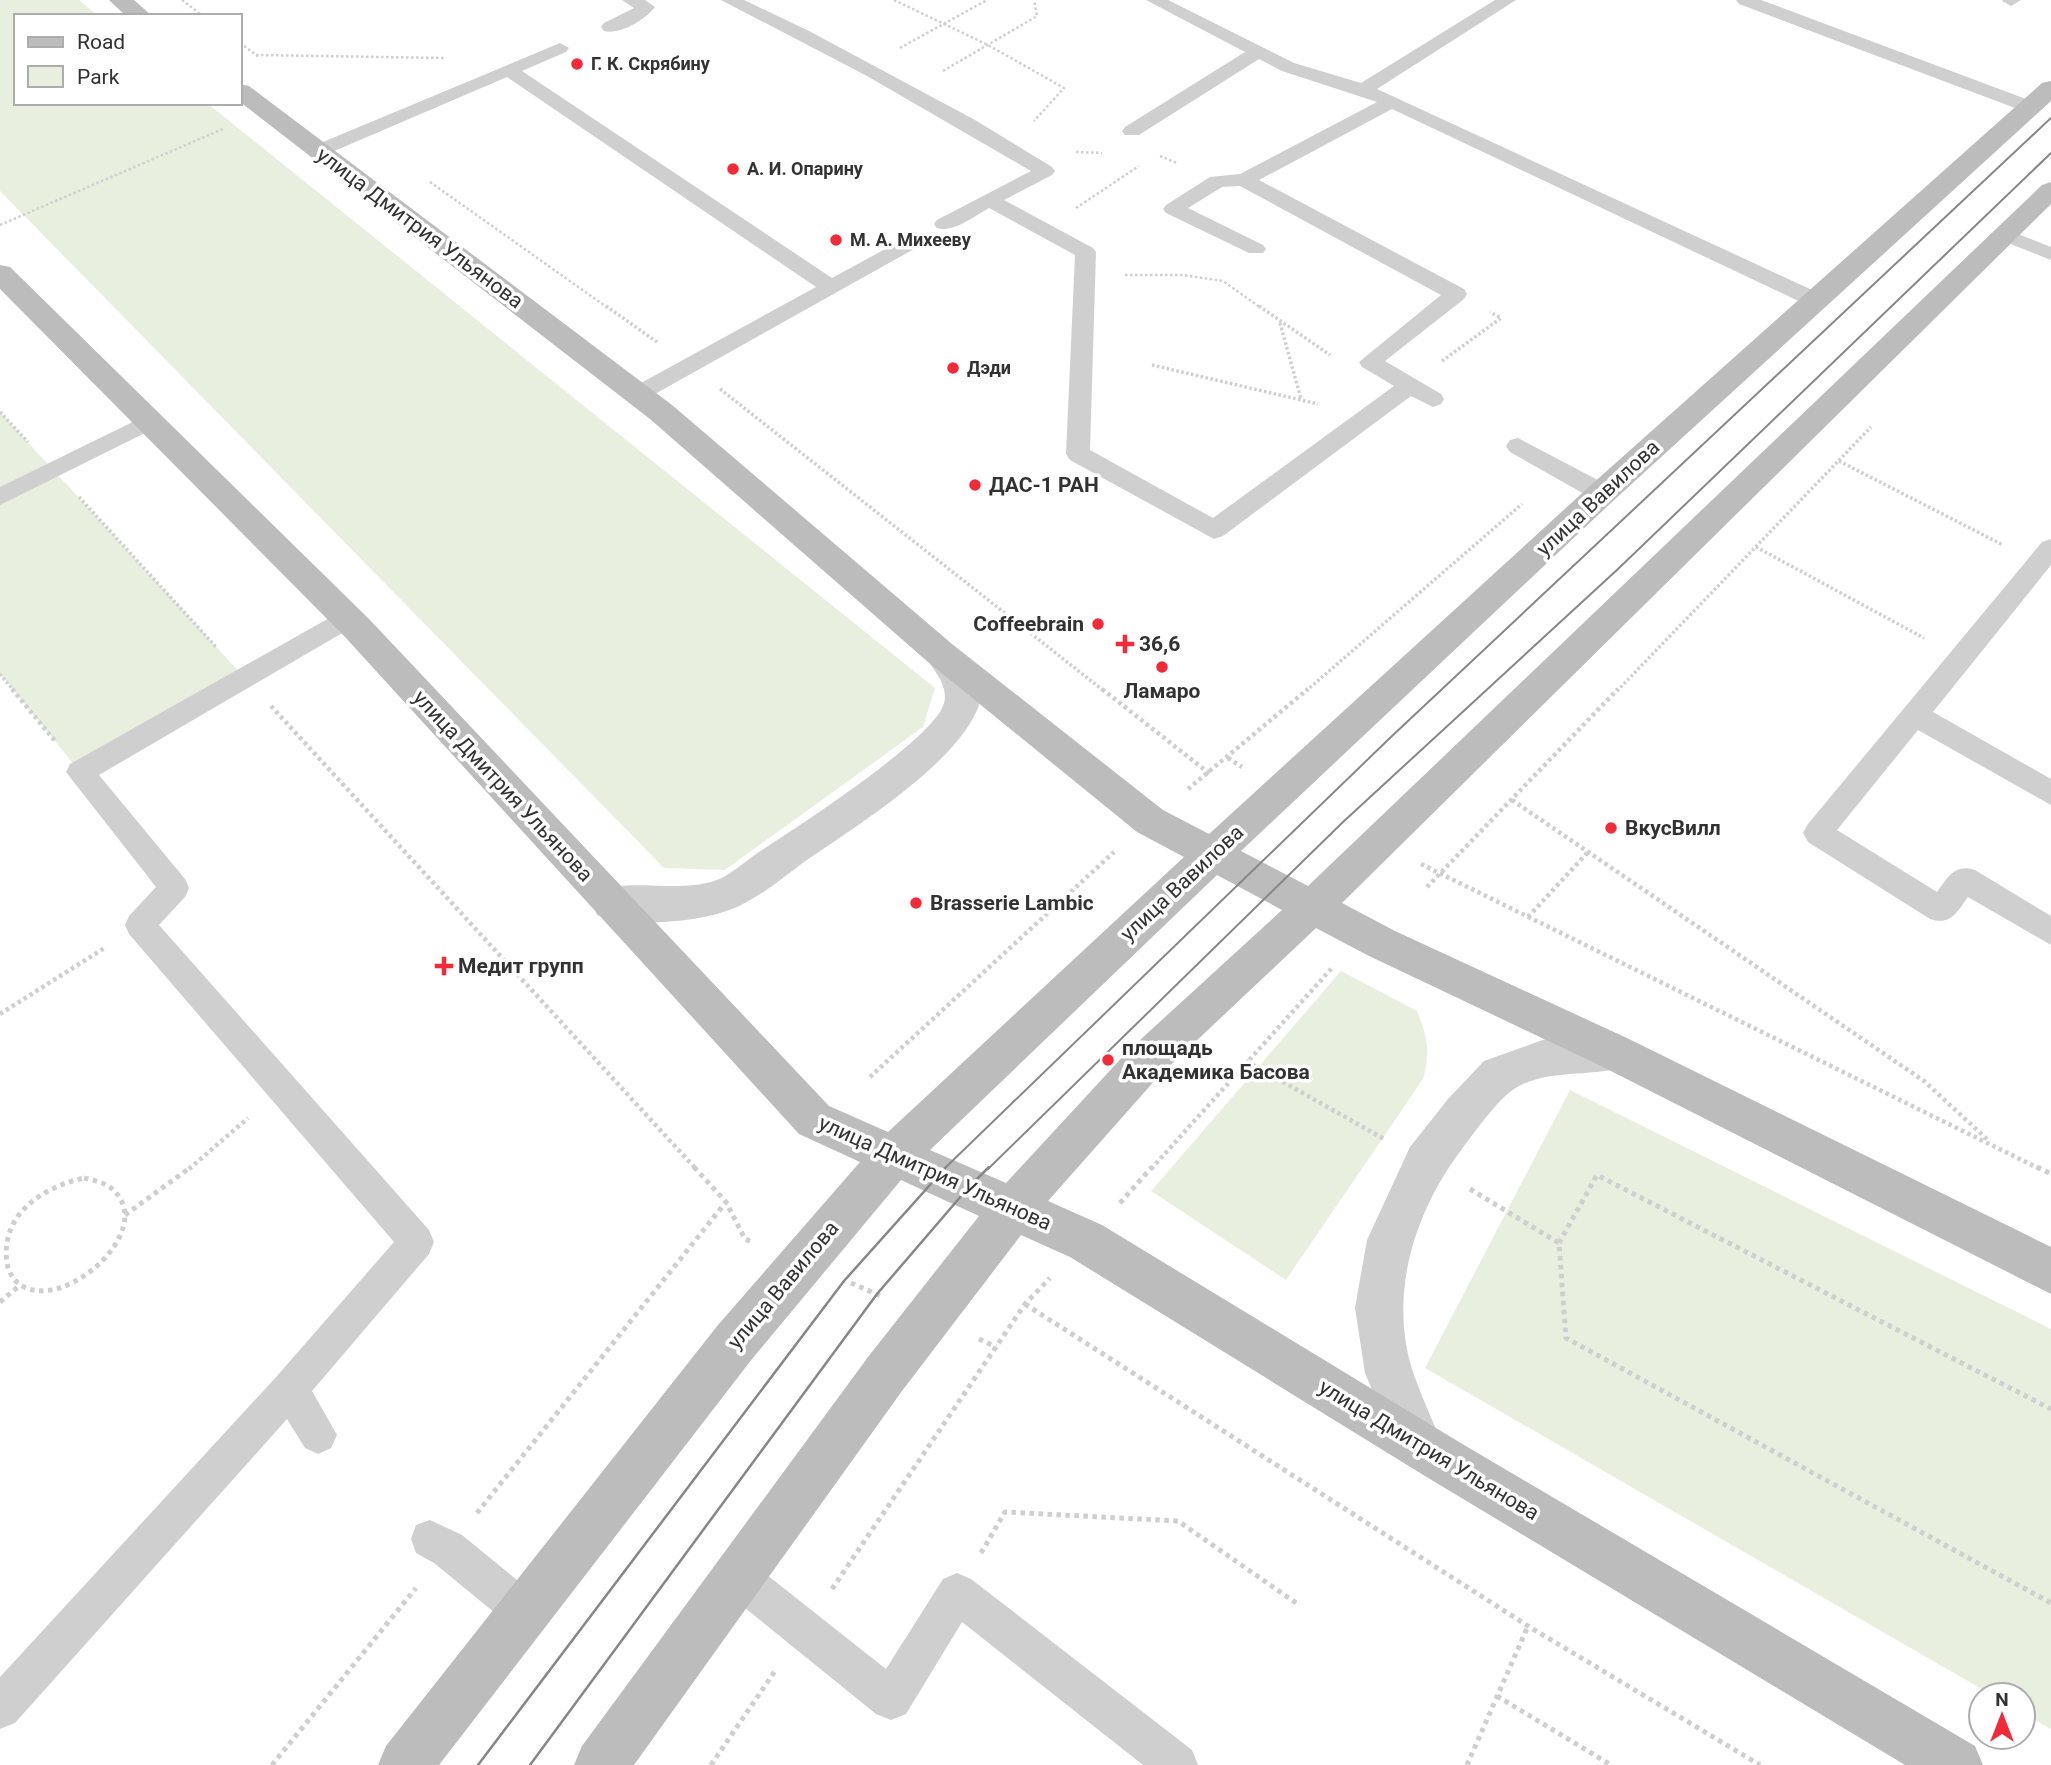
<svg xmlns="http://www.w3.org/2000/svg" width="2051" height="1765" font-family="Roboto,sans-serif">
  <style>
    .green { fill: #e8efdf }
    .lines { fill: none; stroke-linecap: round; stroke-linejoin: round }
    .path-far3 { stroke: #cfcfcf; stroke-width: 2.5; stroke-dasharray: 2.5 2.5; stroke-linecap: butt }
    .path-far2 { stroke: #cfcfcf; stroke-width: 3.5; stroke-dasharray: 2.5 2.5; stroke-linecap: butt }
    .path-far1 { stroke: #cfcfcf; stroke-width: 4.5; stroke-dasharray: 3.5 3.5; stroke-linecap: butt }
    .path { stroke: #cfcfcf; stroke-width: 5; stroke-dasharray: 4.5 4.5; stroke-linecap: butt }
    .lane { fill: #cfcfcf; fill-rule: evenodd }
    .street { fill: #cfcfcf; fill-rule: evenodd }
    .secondary { fill: #bcbcbc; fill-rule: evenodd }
    .tram-far1 { stroke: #878787; stroke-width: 2 }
    .tram { stroke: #878787; stroke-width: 2.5 }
    .poi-dot { fill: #f32a37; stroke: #fff; stroke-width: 2.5 }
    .labels { text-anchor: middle; stroke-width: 7; stroke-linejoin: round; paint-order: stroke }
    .far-poi-label { font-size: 18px; font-weight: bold; fill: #323232; stroke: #fff; text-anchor: start }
    .street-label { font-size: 21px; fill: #323232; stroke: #fff }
    .poi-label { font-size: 21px; font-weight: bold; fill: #323232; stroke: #fff; text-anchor: start }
  </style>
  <rect width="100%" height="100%" fill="#fff"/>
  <g class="green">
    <polygon points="0,0 79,0 98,16 16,16 16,103 207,103 935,688 923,727 725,870 664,868 0,191"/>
    <polygon points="0,412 244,677 80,772 0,674"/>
    <path d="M1341 971 1417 1011C1427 1036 1431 1053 1423 1079L1286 1280 1151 1191Z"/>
    <polygon points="1570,1090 2051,1329 2051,1729 2023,1713 2023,1695 1992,1695 1425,1368"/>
  </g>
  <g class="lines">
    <g class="path-far3">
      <polyline points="182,0 203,16"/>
      <polyline points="894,0 988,45 1064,88 1034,121"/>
      <polyline points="240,43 259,57"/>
      <polyline points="900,48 987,0"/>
      <polyline points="256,55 444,58"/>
      <polyline points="943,71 1037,16 1034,0"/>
      <polyline points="1076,152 1102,153"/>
      <polyline points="1160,156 1177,163"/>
      <polyline points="430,182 608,308"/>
      <polyline points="1076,208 1139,166"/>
      <polyline points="0,225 225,128"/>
      <polyline points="1125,275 1183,275 1223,281 1261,308"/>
    </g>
    <g class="path-far2">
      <polyline points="606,306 657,342"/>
      <polyline points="1259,306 1330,355"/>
      <polyline points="1280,323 1301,399"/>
      <polyline points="1442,361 1501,318 1490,312"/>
      <polyline points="1152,365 1318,404"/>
      <polyline points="720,389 1104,691"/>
      <polyline points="0,412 28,442"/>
      <polyline points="1839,461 2003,545"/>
      <polyline points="79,497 217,648"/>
      <polyline points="1756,547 1924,638"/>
      <polyline points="0,674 14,691"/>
      <polyline points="1306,691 1522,504"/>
      <polyline points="1617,691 1871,427"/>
    </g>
    <g class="path-far1">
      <polyline points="12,689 55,741"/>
      <polyline points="1102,689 1210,774"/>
      <polyline points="271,706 696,1169"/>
      <polyline points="1228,758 1242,767"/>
      <polyline points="1188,789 1308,689"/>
      <polyline points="1512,800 1924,1081 1989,1141"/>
      <polyline points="1421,864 2040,1169"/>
      <polyline points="1427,887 1618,689"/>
      <polyline points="1528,917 1588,852"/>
      <polyline points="0,1014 106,947"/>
      <polyline points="1246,1061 1384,1139"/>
      <polyline points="870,1077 1114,852"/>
      <polyline points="189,1169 248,1118"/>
      <polyline points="1151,1169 1332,968"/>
    </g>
    <g class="path">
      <polyline points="694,1167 726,1202 745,1239 752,1242"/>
      <polyline points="2037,1167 2051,1174"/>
      <path d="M84 1178C96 1181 109 1183 117 1194 150 1233 71 1306 26 1288 15 1283 9 1274 7 1263 0 1214 43 1187 84 1178Z"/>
      <polyline points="1470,1189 1559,1243 1566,1338 2051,1603"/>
      <polyline points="1120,1203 1152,1167"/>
      <polyline points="125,1215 191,1167"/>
      <polyline points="1559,1243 1597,1175 2051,1409"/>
      <polyline points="851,1283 881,1296"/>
      <polyline points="0,1302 19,1286"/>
      <polyline points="1025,1304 1528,1626 1760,1765"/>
      <polyline points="979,1339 996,1347"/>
      <polyline points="477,1513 726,1202"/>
      <polyline points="981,1553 1005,1512 1178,1521 1299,1605"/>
      <polyline points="832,1589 1025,1304 1050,1278"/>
      <polyline points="1497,1696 1611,1765"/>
      <polyline points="272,1765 416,1588"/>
      <polyline points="711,1765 775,1671"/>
      <polyline points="1467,1765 1528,1626"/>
    </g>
    <g class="lane">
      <path d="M622 0H645L655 7C645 20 620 35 604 31L601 27 604 23 634 8Z"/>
      <path d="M721 0H744L809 31 975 120 1052 167 1055 171 1052 175 1004 200 1093 248 1096 252 1090 450 1213 518 1394 386 1362 367 1359 362 1441 295 1240 186 1222 187 1188 208 1263 245 1266 249 1263 253H1249L1166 213 1163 209 1166 205 1210 177 1240 174 1377 102 1282 71 1259 59 1139 135H1125L1122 131 1125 127 1245 52 1146 0H1168L1294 63 1361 83 1495 0H1516L1377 89 1823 295 1826 300 1823 305H1807L1392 109 1259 180 1464 289 1467 294 1464 299 1385 361 1441 394 1444 399 1441 404 1433 407 1411 396 1223 536 1214 539 1070 460 1066 454 1075 255 989 208C974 216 954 233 937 228L934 224 937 220 1031 171 867 76Z"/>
      <polygon points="1736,0 1761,0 2037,103 2039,107 2030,113 2023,111 1739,4"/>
      <polygon points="2021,0 2011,6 2002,1 2003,0"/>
      <polygon points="560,43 569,48 566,52 522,71 832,278 900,241 914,241 917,245 914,249 646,399 638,401 630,399 627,394 630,389 816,287 507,77 325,155 318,157 308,151 311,147"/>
      <polygon points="2005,229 2051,247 2051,260 1998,239 1995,235 1998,231"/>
      <polygon points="149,414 157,417 161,422 157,427 0,505 0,487"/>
      <polygon points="1518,438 1611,487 1614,493 1611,499 1602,501 1593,499 1510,452 1506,446 1510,440"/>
      <path d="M2051 539V565L1933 712 2051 779V805L1918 730 1837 830 1937 892C1948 877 1955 863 1975 870L2051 916V945L1968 897C1957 912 1951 926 1930 919L1808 842 1803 833 1808 824 2042 542Z"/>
      <polygon points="347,608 356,611 360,618 356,625 99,775 185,879 189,888 185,897 159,925 429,1230 434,1242 429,1254 312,1391 337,1435 331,1448 318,1454 305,1448 287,1419 15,1723 0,1729 0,1677 277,1376 394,1242 129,934 125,925 129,916 156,887 66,772 70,764"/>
      <polygon points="430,1520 462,1535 539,1598 545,1612 539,1626 525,1632 511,1626 434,1563 416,1553 411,1539 416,1525"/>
      <polygon points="738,1557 752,1563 886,1669 943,1579 957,1573 971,1579 1192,1750 1198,1765 1143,1765 962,1622 906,1714 891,1720 876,1714 724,1591 718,1577 724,1563"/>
    </g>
    <g class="street">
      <path d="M940 640C955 645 962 655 969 668 976 680 983 694 978 708 954 766 856 826 804 862 785 876 765 893 743 904 708 923 634 928 597 915L592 903 597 891C634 878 676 893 714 881 730 876 745 861 759 852 797 827 928 743 943 706 951 686 932 669 923 653L928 644Z"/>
      <path d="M1614 1033 1629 1039 1635 1052 1629 1065C1592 1079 1549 1067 1514 1089 1498 1099 1474 1133 1462 1149 1414 1212 1387 1297 1414 1375 1422 1398 1433 1421 1442 1444L1435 1461 1418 1468 1401 1461 1365 1373 1355 1308 1367 1240 1410 1147 1448 1099 1484 1061 1548 1038Z"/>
    </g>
    <g class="secondary">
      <polygon points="109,0 134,0 152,16 126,16"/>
      <path d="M2051 81V101L1613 501 1241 851 1308 886 2042 185 2051 182V204L1342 903 1395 931 1629 1039 2051 1247V1294L1599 1065 1367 955 1316 928 1157 1078 1048 1201 1102 1225 1459 1442 1975 1746 1983 1765H1905L1425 1476 1070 1257 1021 1235 902 1391 634 1765H574L582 1746 868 1357 979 1216 901 1180 752 1359 439 1765H378L386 1746 718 1325 860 1162 799 1134 345 637 0 289V265L10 267 369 619 829 1106 888 1132 1184 857 1137 832 928 662 650 419 240 102V84L249 86 672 405 952 644 1163 810 1209 834 1591 485 2042 83ZM1217 875 1282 910 1128 1051 1006 1183 930 1150Z"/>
    </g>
    <g class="tram-far1">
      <polyline points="944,1169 1392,736 2051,118"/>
      <polyline points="988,1169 1343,822 1618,569 2051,153"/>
    </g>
    <g class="tram">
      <polyline points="478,1765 844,1281 946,1167"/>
      <polyline points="530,1765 877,1294 968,1188 989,1167"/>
    </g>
  </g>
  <g class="poi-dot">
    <circle cx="577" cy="64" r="7"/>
    <circle cx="733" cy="169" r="7"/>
    <circle cx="836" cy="240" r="7"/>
    <circle cx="953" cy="368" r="7"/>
    <circle cx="975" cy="485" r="7"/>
    <circle cx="1098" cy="624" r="7"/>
    <path d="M1121.5 633.5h7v7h7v7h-7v7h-7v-7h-7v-7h7z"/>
    <circle cx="1162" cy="667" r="7"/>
    <circle cx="1611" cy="828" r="7"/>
    <circle cx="916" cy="903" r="7"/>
    <path d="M440.5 955.5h7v7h7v7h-7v7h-7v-7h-7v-7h7z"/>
    <circle cx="1108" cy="1060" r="7"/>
  </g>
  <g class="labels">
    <g class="far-poi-label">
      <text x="591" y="70">Г. К. Скрябину</text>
      <text x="747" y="175">А. И. Опарину</text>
      <text x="850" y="246">М. А. Михееву</text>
      <text x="967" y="374">Дэди</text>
    </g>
    <g class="street-label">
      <text transform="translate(420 228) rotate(37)" y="7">улица Дмитрия Ульянова</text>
      <text transform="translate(1598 498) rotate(-43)" y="7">улица Вавилова</text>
      <text transform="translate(503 786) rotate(47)" y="7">улица Дмитрия Ульянова</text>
      <text transform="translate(1182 883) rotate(-43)" y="7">улица Вавилова</text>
      <text transform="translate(935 1173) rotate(24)" y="7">улица Дмитрия Ульянова</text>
      <text transform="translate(783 1285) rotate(-50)" y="7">улица Вавилова</text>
      <text transform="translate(1429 1450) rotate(31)" y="7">улица Дмитрия Ульянова</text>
    </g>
    <g class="poi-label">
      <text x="989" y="492">ДАС-1 РАН</text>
      <text x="1084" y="631" text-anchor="end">Coffeebrain</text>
      <text x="1139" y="651">36,6</text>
      <text x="1162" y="698" text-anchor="middle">Ламаро</text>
      <text x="1625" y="835">ВкусВилл</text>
      <text x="930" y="910">Brasserie Lambic</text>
      <text x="458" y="973">Медит групп</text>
      <text x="1122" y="1055">площадь<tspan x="1122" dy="24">Академика Басова</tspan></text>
    </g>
  </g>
  <rect x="14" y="14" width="228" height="91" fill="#ffffff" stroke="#adadad" stroke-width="2"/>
  <rect x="28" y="37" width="35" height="10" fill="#bcbcbc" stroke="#adadad" stroke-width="2"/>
  <text x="77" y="49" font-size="21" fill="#323232">Road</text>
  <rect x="28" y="66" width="35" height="21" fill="#e8efdf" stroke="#adadad" stroke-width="2"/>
  <text x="77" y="84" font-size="21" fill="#323232">Park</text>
  <g transform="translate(2002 1716)"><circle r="33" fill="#ffffff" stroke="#adadad" stroke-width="2"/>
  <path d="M0-5L12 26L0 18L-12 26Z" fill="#f32a37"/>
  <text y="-10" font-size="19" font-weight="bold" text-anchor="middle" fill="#323232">N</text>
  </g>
</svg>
